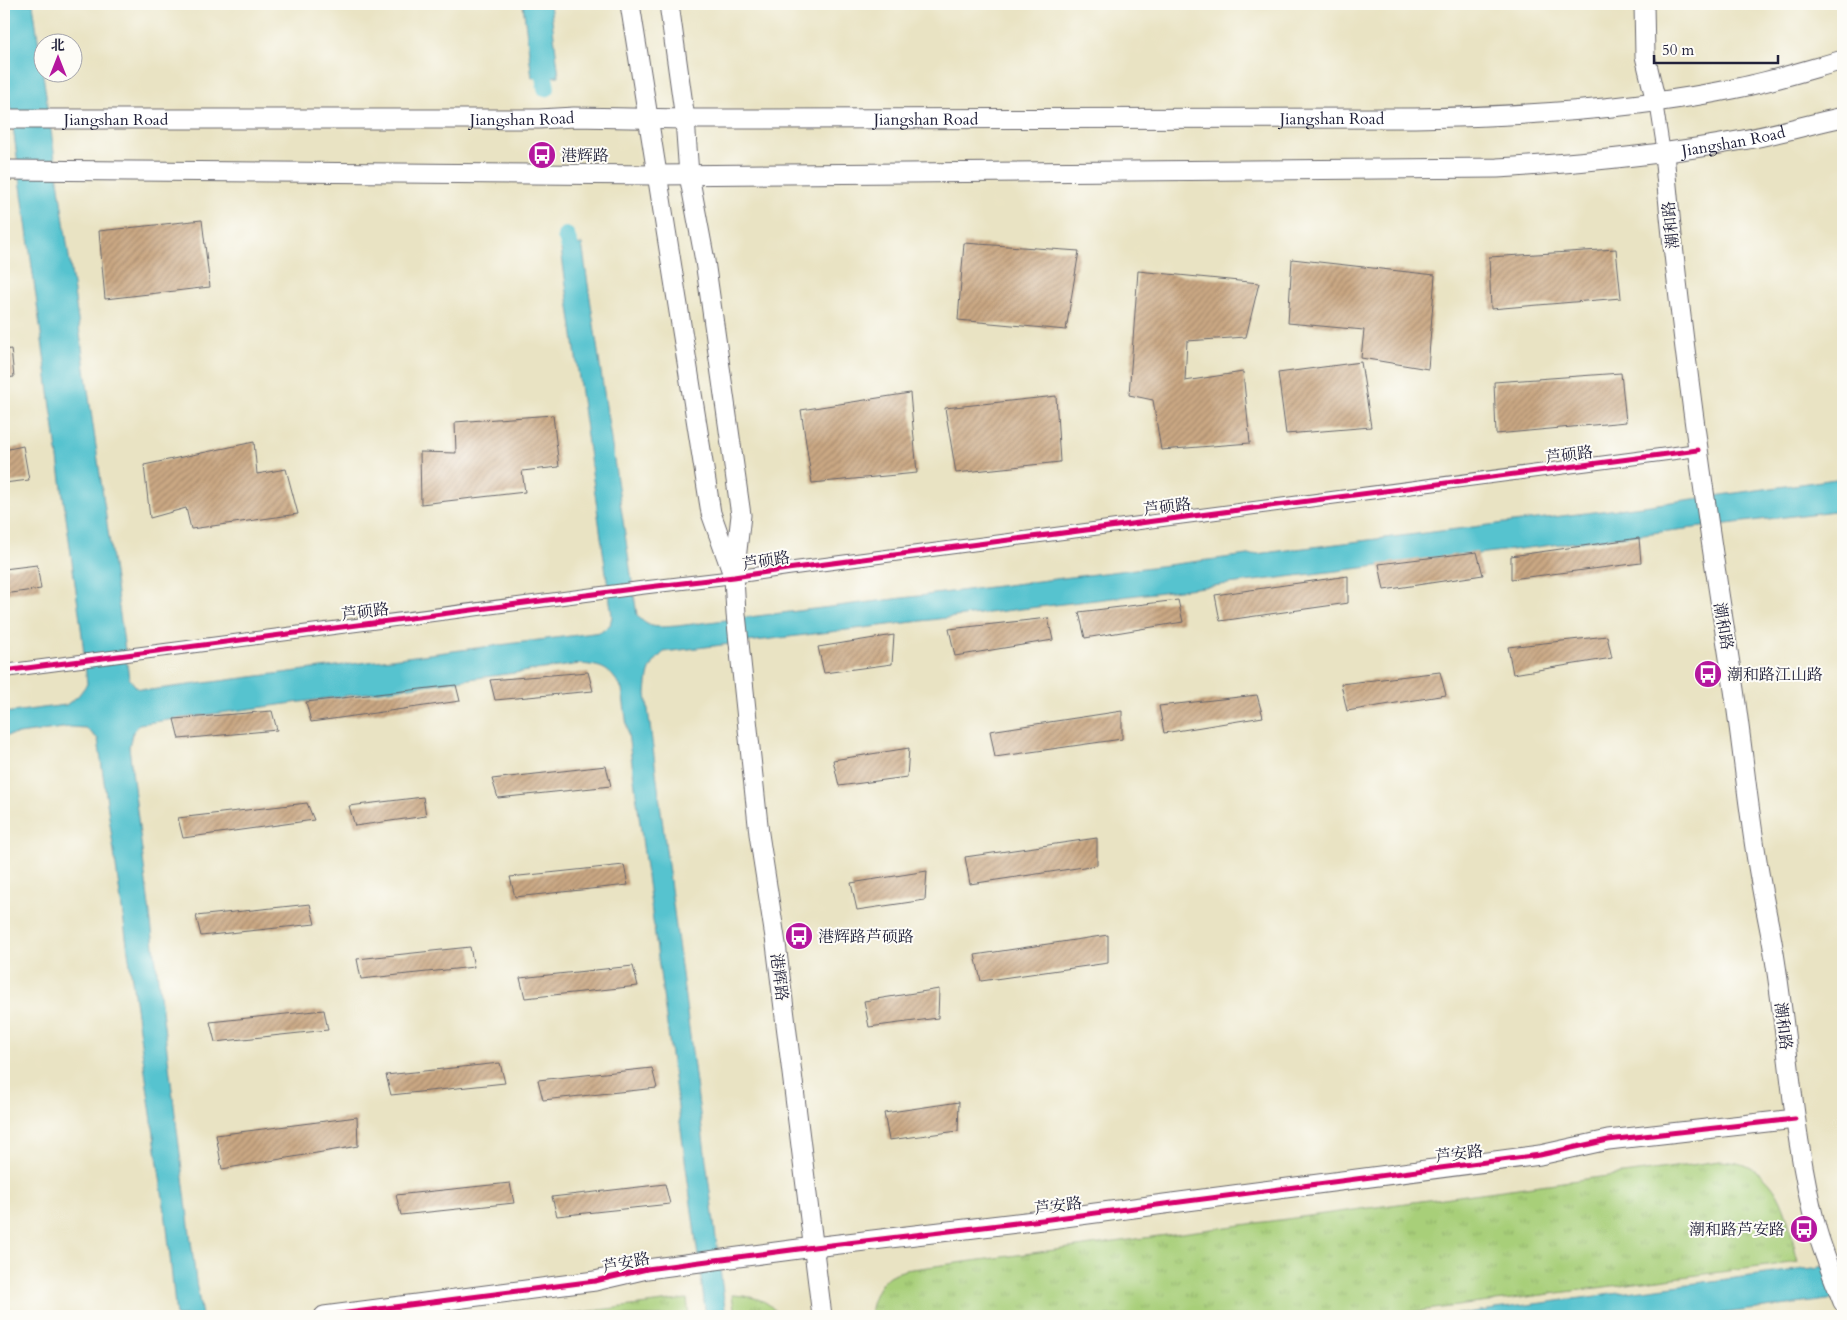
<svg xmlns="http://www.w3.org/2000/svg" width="1847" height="1320" font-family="Cardo,'Noto Serif SC',serif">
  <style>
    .park { fill: url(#park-tufts); stroke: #65785a }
    .water { fill: #56c3cf; stroke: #3c7285 }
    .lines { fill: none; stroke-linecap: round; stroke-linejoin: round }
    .canal { stroke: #56c3cf; stroke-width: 18 }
    .building { fill: url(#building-hatch) }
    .street-casing { stroke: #68666b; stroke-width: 14 }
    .secondary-casing { stroke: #68666b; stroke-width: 21 }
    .street { stroke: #fff; stroke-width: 12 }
    .secondary { stroke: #fff; stroke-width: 19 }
    .cycleway-casing { stroke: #fdfcf7; stroke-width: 8 }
    .cycleway { stroke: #d6006c; stroke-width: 5 }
    .labels { text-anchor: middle; stroke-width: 4; stroke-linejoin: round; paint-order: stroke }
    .street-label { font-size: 16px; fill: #22223b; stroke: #fdfcf7 }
    .poi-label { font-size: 16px; fill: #22223b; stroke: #fdfcf7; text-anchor: start }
  </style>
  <defs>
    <pattern id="park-tufts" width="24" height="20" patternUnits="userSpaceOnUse" patternTransform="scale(1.25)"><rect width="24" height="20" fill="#a8cf79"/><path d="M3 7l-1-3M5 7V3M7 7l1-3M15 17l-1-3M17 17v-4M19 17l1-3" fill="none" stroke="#90b16a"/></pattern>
    <pattern id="building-hatch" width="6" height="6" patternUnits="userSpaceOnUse" patternTransform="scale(1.25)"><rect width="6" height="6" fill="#caa883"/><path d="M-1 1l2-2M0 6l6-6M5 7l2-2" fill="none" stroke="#a4886c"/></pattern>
  </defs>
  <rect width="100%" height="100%" fill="#fdfcf7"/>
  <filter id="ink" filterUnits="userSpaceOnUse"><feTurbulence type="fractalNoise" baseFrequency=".02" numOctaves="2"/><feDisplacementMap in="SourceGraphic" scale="10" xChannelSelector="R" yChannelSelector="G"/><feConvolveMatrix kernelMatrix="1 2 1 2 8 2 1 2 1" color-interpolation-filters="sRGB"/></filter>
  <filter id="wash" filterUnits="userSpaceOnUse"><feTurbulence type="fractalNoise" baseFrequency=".0096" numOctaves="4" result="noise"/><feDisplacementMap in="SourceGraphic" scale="20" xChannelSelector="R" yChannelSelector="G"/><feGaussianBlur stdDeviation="1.12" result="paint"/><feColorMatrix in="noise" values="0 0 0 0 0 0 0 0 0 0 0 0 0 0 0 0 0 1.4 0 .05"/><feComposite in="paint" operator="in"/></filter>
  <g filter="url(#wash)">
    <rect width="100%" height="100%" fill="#e9e3c3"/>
    <g class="park">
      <path d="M1720 1161C1729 1162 1739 1162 1747 1166 1786 1183 1788 1225 1798 1262L1380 1316H870C871 1302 877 1285 889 1276 894 1273 900 1272 905 1270Z"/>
      <path d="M732 1295C748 1296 771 1298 777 1316H735Z"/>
      <polygon points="687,1299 689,1316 551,1316"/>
    </g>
    <g class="water">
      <path d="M4 4H33L129 678 137 688 150 690 601 632 610 625 612 616 561 249 582 244 637 615C649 630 659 627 677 626L1650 505 1843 478V510L664 652C648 667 648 672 646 694L726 1316H706L622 689C609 668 604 666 580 664L139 724 132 734 129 747 196 1281 202 1316H176L167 1227 98 739 86 728 70 727 4 736V713L66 705 78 696 87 684 82 635 4 61Z"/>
      <polygon points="523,4 550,4 559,76 532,78"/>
      <polygon points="1843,1264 1843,1298 1702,1316 1442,1316"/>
    </g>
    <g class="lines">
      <g class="canal">
        <polyline points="544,77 546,88"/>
        <polyline points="566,236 570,247"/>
      </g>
    </g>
    <g id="blocks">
      <g class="building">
        <polygon points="202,220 210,287 105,299 99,231"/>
        <polygon points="964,243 1079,251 1066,330 958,320"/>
        <polygon points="1616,249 1621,298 1491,309 1489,257"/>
        <polygon points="1292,259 1435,275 1428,369 1361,358 1364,330 1288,323"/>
        <polygon points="1138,271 1259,283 1246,337 1187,341 1185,381 1243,372 1250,443 1161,450 1153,400 1129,395"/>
        <polygon points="11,349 14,377 4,378 4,350"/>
        <polygon points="1361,362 1371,427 1286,434 1278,373"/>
        <polygon points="1621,373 1626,422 1496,434 1494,382"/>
        <polygon points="910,393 917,473 812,483 801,410"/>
        <polygon points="1056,396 1060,462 956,473 945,408"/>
        <polygon points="553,415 559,467 522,471 525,492 421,504 420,452 456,453 455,422"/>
        <polygon points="254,442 257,474 286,469 298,514 191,529 186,508 150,518 144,465"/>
        <polygon points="23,446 29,480 4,483 4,450"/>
        <polygon points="1639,538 1641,563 1511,579 1511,556"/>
        <polygon points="1477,552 1483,575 1384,590 1379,564"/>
        <polygon points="37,565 41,589 4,594 4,569"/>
        <polygon points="1348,576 1348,603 1220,621 1215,595"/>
        <polygon points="1178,600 1183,622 1085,638 1079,612"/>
        <polygon points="1048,618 1053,640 955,656 949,629"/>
        <polygon points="894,635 892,664 824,673 818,647"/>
        <polygon points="1607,636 1612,658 1513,674 1508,647"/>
        <polygon points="588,672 593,691 495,700 490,680"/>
        <polygon points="1440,672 1446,695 1347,711 1341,684"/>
        <polygon points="456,685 460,701 311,722 306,702"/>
        <polygon points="1257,695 1263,717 1164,733 1159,706"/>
        <polygon points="272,711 277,730 179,739 174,719"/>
        <polygon points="1122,711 1122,739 995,757 990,731"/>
        <polygon points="909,748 907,777 839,786 833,760"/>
        <polygon points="606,766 611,786 498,798 492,779"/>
        <polygon points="423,797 426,816 355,826 349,806"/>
        <polygon points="307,803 314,820 183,838 178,818"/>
        <polygon points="1097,838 1097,865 970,884 965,857"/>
        <polygon points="624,865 628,885 515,897 510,877"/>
        <polygon points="927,871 925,900 857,910 851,883"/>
        <polygon points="310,904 315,924 201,936 196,916"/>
        <polygon points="1108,935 1108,963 981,981 975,955"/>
        <polygon points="470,947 474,967 361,979 357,959"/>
        <polygon points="633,966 638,986 525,998 520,978"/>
        <polygon points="939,989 938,1018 869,1027 864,1001"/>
        <polygon points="324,1010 328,1030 215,1042 210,1022"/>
        <polygon points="500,1063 505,1083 391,1095 386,1075"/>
        <polygon points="652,1068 657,1088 543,1100 538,1080"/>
        <polygon points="959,1102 958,1131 889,1140 884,1113"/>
        <polygon points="357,1117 358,1146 222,1169 216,1135"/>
        <polygon points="510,1183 514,1203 401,1215 396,1195"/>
        <polygon points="665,1184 670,1204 557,1216 552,1197"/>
      </g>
    </g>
  </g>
  <g filter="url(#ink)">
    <use href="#blocks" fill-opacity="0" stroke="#68666b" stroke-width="1"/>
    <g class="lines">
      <defs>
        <g id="street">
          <polyline points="1656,102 1664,153"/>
          <polyline points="4,671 640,588 734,577 787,569 1698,450"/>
        </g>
        <g id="secondary">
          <polyline points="630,4 711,513 732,572"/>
          <polyline points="669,4 685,119 689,175 705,261 741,515 734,577 736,614 759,834 776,944 822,1316"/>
          <polyline points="1644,4 1645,56 1656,102"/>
          <path id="s1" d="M4 119H539L574 117 685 119 1415 118C1522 116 1628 110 1733 89 1770 82 1807 70 1843 60"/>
          <path d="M1664 153C1679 324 1703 494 1730 664 1742 735 1747 807 1760 878 1764 903 1770 928 1774 953 1789 1046 1793 1140 1817 1231 1824 1255 1834 1279 1843 1302"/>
          <path id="s2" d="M4 170 657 175 1497 168C1580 163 1662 155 1743 140 1777 134 1810 124 1843 117"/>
          <polyline points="324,1316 595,1281 647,1269 814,1247 1042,1220 1540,1155 1608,1140 1795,1119"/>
        </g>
      </defs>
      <use href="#street" class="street-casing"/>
      <use href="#secondary" class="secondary-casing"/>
      <use href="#street" class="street"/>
      <use href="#secondary" class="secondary"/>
      <defs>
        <g id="cycleway">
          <polyline points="4,671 640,588 734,577 787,569 1698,450"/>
          <polyline points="324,1316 595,1281 647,1269 814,1247 1042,1220 1540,1155 1608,1140 1795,1119"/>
        </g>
      </defs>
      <use href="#cycleway" class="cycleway-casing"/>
      <use href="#cycleway" class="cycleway"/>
    </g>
  </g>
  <defs>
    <symbol id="bus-disc" viewBox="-11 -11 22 22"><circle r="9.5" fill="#b5179e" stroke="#fdfcf7"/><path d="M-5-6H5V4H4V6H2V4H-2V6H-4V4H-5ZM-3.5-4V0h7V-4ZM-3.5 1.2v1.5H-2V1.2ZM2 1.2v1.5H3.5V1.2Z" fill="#fff"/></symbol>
  </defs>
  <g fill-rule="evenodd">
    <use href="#bus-disc" x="526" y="139" width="32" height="32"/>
    <use href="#bus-disc" x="1692" y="658" width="32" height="32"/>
    <use href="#bus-disc" x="783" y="920" width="32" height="32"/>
    <use href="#bus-disc" x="1788" y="1213" width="32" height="32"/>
  </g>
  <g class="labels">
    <g class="street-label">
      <text dy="6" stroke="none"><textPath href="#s1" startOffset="518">Jiangshan Road</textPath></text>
      <text dy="6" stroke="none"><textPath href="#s1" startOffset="922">Jiangshan Road</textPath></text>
      <text dy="6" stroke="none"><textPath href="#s1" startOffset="1328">Jiangshan Road</textPath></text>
      <text dy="6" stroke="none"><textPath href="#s1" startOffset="112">Jiangshan Road</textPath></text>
      <text dy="6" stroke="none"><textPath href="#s2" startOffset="1731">Jiangshan Road</textPath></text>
      <text transform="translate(1670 225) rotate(-96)" y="6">潮和路</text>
      <text transform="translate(1569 454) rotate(-7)" y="6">芦硕路</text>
      <text transform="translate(1167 506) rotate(-7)" y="6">芦硕路</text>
      <text transform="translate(766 560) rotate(-9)" y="6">芦硕路</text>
      <text transform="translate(365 611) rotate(-7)" y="6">芦硕路</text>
      <text transform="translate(1724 626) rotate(80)" y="6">潮和路</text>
      <text transform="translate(780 977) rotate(83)" y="6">港辉路</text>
      <text transform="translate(1784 1026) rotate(83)" y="6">潮和路</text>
      <text transform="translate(1459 1153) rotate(-7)" y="6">芦安路</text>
      <text transform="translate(1058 1205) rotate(-7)" y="6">芦安路</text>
      <text transform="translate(626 1262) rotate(-11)" y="6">芦安路</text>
    </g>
    <g class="poi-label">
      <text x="561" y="161">港辉路</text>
      <text x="1727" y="680">潮和路江山路</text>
      <text x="818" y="942">港辉路芦硕路</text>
      <text x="1785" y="1235" text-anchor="end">潮和路芦安路</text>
    </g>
  </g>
  <rect width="1847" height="1320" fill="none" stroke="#fdfcf7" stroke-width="20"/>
  <g transform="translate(58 58)"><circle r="24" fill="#fdfcf7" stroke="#a5a5ac"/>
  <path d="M0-4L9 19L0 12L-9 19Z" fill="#b5179e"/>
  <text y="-8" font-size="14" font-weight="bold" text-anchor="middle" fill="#22223b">北</text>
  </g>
  <path d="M1654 55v8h124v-8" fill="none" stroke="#22223b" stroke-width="2.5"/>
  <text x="1662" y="55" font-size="15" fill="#22223b" stroke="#fdfcf7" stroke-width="4" paint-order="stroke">50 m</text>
</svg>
